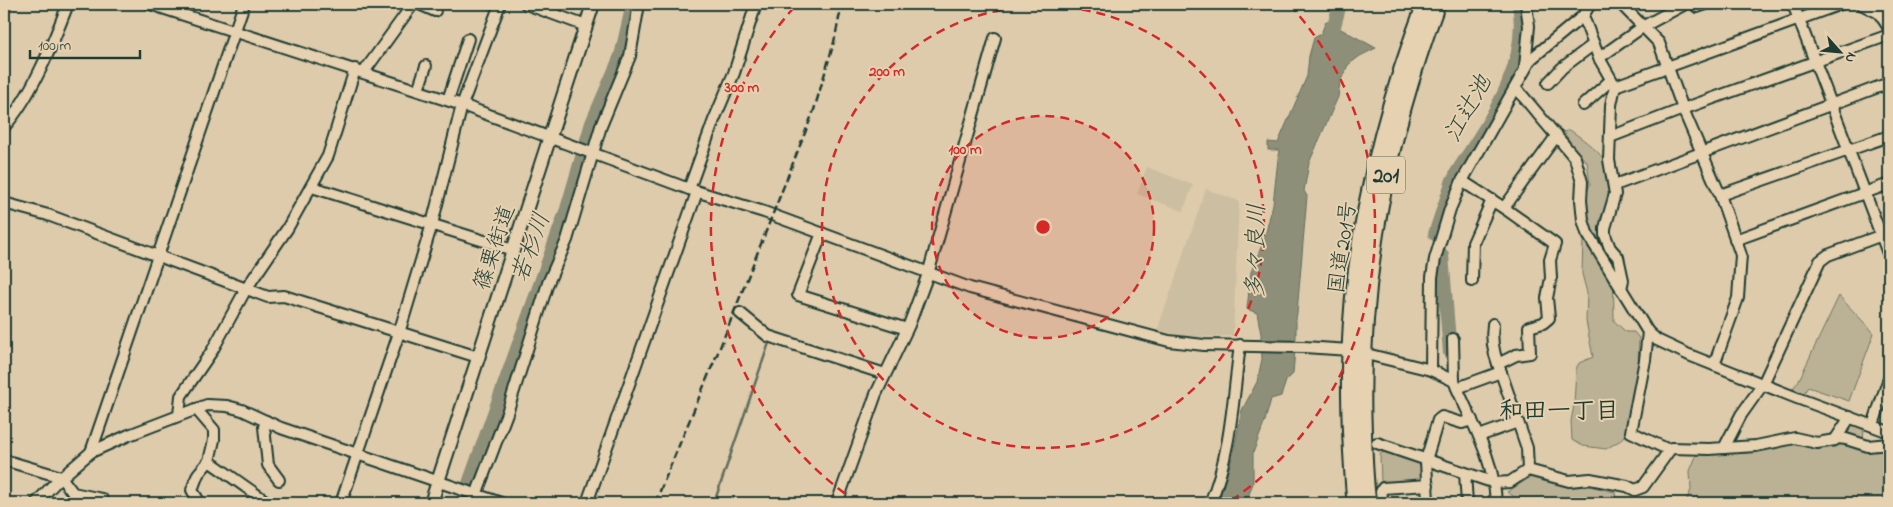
<svg xmlns="http://www.w3.org/2000/svg" width="1893" height="507" font-family="'Indie Flower','Klee One',sans-serif">
  <style>
    .built { fill: #ccbea0 }
    .green { fill: #bbb195; stroke: #6d7764 }
    .water { fill: #8d8f79; stroke: #616e5d }
    .lines { fill: none; stroke-linecap: round; stroke-linejoin: round }
    .stream { stroke: #616e5d; stroke-width: 2.5 }
    .river { stroke: #8d8f79; stroke-width: 14 }
    .minor-casing { stroke: #1f3d34; stroke-width: 14 }
    .major-casing { stroke: #1f3d34; stroke-width: 16 }
    .highway-casing { stroke: #1f3d34; stroke-width: 19 }
    .minor { stroke: #e6d1b0; stroke-width: 10 }
    .major { stroke: #e6d1b0; stroke-width: 12 }
    .highway { stroke: #e6d1b0; stroke-width: 15 }
    .rail { stroke: #1f3d34; stroke-width: 2.5; stroke-dasharray: 8 4; stroke-linecap: butt }
    .ring { fill: none; stroke: #d62828; stroke-width: 2.5; stroke-dasharray: 9 6 }
    .labels { text-anchor: middle; stroke-width: 4; stroke-linejoin: round; paint-order: stroke }
    .shield { fill: #e6d1b0; stroke: #5b6959; stroke-width: 1 }
    .shield-label { font-size: 21px; font-weight: bold; fill: #1f3d34 }
    .street-label { font-size: 22px; fill: #1f3d34; stroke: #e6d1b0 }
    .water-label { font-size: 24px; font-style: italic; fill: #30493e; stroke: #e6d1b0 }
    .neighbourhood-label { font-size: 24px; font-weight: bold; fill: #1f3d34; stroke: #e6d1b0 }
    .centre { fill: #d62828; stroke: #e6d1b0; stroke-width: 2.5 }
    .ring-label { font-size: 15px; text-anchor: middle; font-weight: bold; fill: #d62828; stroke: #e6d1b0; stroke-width: 4; stroke-linejoin: round; paint-order: stroke }
  </style>
  <rect width="100%" height="100%" fill="#decbab"/>
  <filter id="ink" filterUnits="userSpaceOnUse"><feTurbulence type="fractalNoise" baseFrequency=".02" numOctaves="2"/><feDisplacementMap in="SourceGraphic" scale="10" xChannelSelector="R" yChannelSelector="G"/><feConvolveMatrix kernelMatrix="1 2 1 2 8 2 1 2 1" color-interpolation-filters="sRGB"/></filter>
  <g filter="url(#ink)">
    <g class="built">
      <polygon points="1147,167 1193,185 1183,211 1137,194"/>
      <polygon points="1206,189 1239,201 1233,336 1193,337 1157,331"/>
    </g>
    <g class="green">
      <path d="M1570 130C1608 157 1624 172 1600 219L1605 239 1613 258 1614 321 1626 332H1634L1639 338 1638 367 1633 395 1634 420 1621 440 1606 449 1583 446 1572 440 1571 421 1574 405 1576 369 1579 363 1593 357 1586 321 1587 293 1582 274 1584 202 1590 184 1587 162 1573 147 1564 132Z"/>
      <polygon points="1839,296 1874,333 1849,401 1808,387 1804,393 1792,389 1798,382"/>
      <polygon points="1850,420 1864,426 1863,443 1889,444 1889,503 1685,503 1691,490 1690,471 1697,454 1745,453 1765,450 1781,443 1836,442"/>
      <polygon points="1386,451 1420,462 1423,465 1423,479 1397,484 1381,483 1380,454"/>
      <polygon points="1531,477 1571,487 1589,486 1615,492 1617,503 1524,503 1507,492"/>
    </g>
    <polygon class="water" points="1326,21 1376,48 1360,56 1348,65 1340,82 1338,97 1309,163 1304,191 1307,196 1297,313 1296,319 1296,337 1293,374 1286,381 1281,396 1271,399 1265,421 1253,453 1253,483 1246,503 1218,503 1232,458 1242,410 1257,382 1262,359 1261,334 1257,313 1247,309 1251,272 1264,240 1273,204 1279,150 1268,150 1268,142 1278,143 1307,76 1309,56 1314,38 1321,34"/>
    <g class="lines">
      <polyline class="stream" points="714,503 770,340"/>
      <g class="river">
        <polyline points="1330,41 1340,4"/>
        <path d="M1456 174C1489 122 1530 68 1519 4"/>
        <polyline points="1435,234 1453,180"/>
        <polyline points="1442,255 1450,353"/>
        <polyline points="462,503 567,209 592,123 621,56 633,4"/>
      </g>
      <defs>
        <g id="minor">
          <path d="M150 4 462 105 689 189 764 212 970 288 1169 341 1204 345 1304 347 1350 350 1431 370 1454 381C1471 422 1494 457 1496 503"/>
          <polyline points="419,4 435,11"/>
          <polyline points="526,4 586,26"/>
          <polyline points="1621,4 1659,43 1683,109 1720,195 1741,255 1738,298 1714,365"/>
          <polyline points="1697,4 1697,7 1706,4"/>
          <polyline points="1793,4 1889,256"/>
          <polyline points="1861,4 1879,13 1889,28"/>
          <polyline points="4,6 6,4"/>
          <polyline points="1879,13 1884,7 1883,4"/>
          <polyline points="1583,16 1599,58 1615,86 1611,105 1609,160 1615,194 1605,228 1605,235 1610,248 1618,257 1623,280 1621,289"/>
          <polyline points="1599,58 1644,26 1685,4"/>
          <polyline points="1525,67 1529,26 1526,4"/>
          <polyline points="364,72 413,4"/>
          <polyline points="1548,83 1562,68 1594,44"/>
          <polyline points="1615,86 1841,4"/>
          <polyline points="1516,88 1575,158 1582,182 1581,200 1583,220 1587,233 1648,332 1657,340 1689,355 1797,398 1889,432"/>
          <polyline points="418,90 426,66"/>
          <polyline points="448,100 468,39"/>
          <polyline points="1583,105 1611,80"/>
          <path d="M4 127C32 96 53 43 68 4"/>
          <polyline points="1610,137 1683,109 1889,35"/>
          <polyline points="1462,181 1504,208 1555,244 1550,260 1551,278 1547,298 1549,318 1543,323 1529,327 1530,353 1516,355 1498,364 1527,448 1528,470"/>
          <polyline points="1615,185 1889,83"/>
          <polyline points="312,187 513,250"/>
          <polyline points="689,189 714,120 734,73 756,4"/>
          <polyline points="1720,195 1889,136"/>
          <polyline points="4,203 48,215 268,297 284,296 478,357"/>
          <polyline points="1504,208 1557,135"/>
          <polyline points="822,233 798,295 907,329"/>
          <polyline points="1735,240 1889,184"/>
          <polyline points="1472,281 1473,243 1492,200"/>
          <polyline points="740,313 768,336 885,374"/>
          <path d="M1493 324C1491 338 1493 351 1498 364"/>
          <polyline points="1648,332 1645,360 1631,432 1669,450"/>
          <polyline points="1453,339 1454,381"/>
          <polyline points="1431,370 1432,277 1435,259 1450,209 1462,181 1531,59 1583,16 1590,4"/>
          <polyline points="1457,388 1501,372"/>
          <polyline points="196,409 214,430 214,440 209,461 198,474 192,490 200,503"/>
          <polyline points="179,415 181,396 212,351 246,289 287,229 328,156 355,69"/>
          <polyline points="266,421 264,427 268,465 279,480"/>
          <polyline points="1873,425 1889,378"/>
          <polyline points="1479,436 1518,422"/>
          <polyline points="1838,438 1846,439 1868,446 1889,444"/>
          <polyline points="1377,443 1495,483 1510,482 1528,470 1569,481 1590,479 1627,486 1635,490 1643,487 1671,448 1709,449 1724,448 1741,415 1763,384 1820,261 1828,255 1882,235"/>
          <polyline points="1724,448 1756,446 1795,438 1817,443 1835,440 1850,417"/>
          <polyline points="91,452 244,4"/>
          <polyline points="4,460 61,477 73,493 102,499"/>
          <polyline points="209,461 267,502"/>
          <polyline points="1465,473 1467,503"/>
          <polyline points="36,503 55,483 91,452 129,435 207,405 227,406 242,410 281,428 501,503"/>
          <polyline points="341,503 399,333 432,224 462,105 500,4"/>
          <polyline points="473,503 507,413 548,283 567,240 601,126 630,56 639,4"/>
          <polyline points="587,503 697,192"/>
          <polyline points="837,503 876,394 909,325 928,274 995,38"/>
          <path d="M1210 503C1231 454 1233 398 1240 345"/>
          <polyline points="1383,503 1381,492 1383,488 1428,485"/>
          <polyline points="1428,503 1426,460 1438,420 1442,417 1462,423 1472,420"/>
        </g>
        <polyline id="major" points="431,503 593,4"/>
        <g id="highway">
          <path d="M1355 503C1351 453 1348 402 1350 351 1354 233 1383 114 1425 4"/>
          <path d="M1368 503C1364 474 1364 445 1363 416 1360 272 1387 139 1437 4"/>
        </g>
      </defs>
      <use href="#minor" class="minor-casing"/>
      <use href="#major" class="major-casing"/>
      <use href="#highway" class="highway-casing"/>
      <use href="#minor" class="minor"/>
      <use href="#major" class="major"/>
      <use href="#highway" class="highway"/>
      <polyline class="rail" points="655,503 721,345 814,110 834,42 842,4"/>
    </g>
  </g>
  <circle cx="1043" cy="227" r="111" fill="#d62828" fill-opacity=".12"/>
  <g class="ring">
    <circle cx="1043" cy="227" r="111"/>
    <circle cx="1043" cy="227" r="221"/>
    <path d="M857 502A332 332 0 0 1 796 5M1290 5A332 332 0 0 1 1229 502"/>
  </g>
  <g class="labels">
    <rect class="shield" x="1367" y="156.5" width="38" height="37" rx="4"/>
    <g class="shield-label">
      <text x="1386" y="182">201</text>
    </g>
    <g class="street-label">
      <text transform="translate(493 247) rotate(-72)" y="8">篠栗街道</text>
      <text transform="translate(1341 247) rotate(-82)" y="8">国道201号</text>
    </g>
    <g class="water-label">
      <text transform="translate(1467 108) rotate(-61)" y="8">江辻池</text>
      <text transform="translate(530 247) rotate(-70)" y="8">若杉川</text>
      <text transform="translate(1255 251) rotate(-89)" y="8">多々良川</text>
    </g>
    <g class="neighbourhood-label">
      <text x="1559" y="418">和田一丁目</text>
    </g>
  </g>
  <circle cx="1043" cy="227" r="8" class="centre"/>
  <g class="ring-label">
    <text x="887" y="76">200 m</text>
    <text x="742" y="92">300 m</text>
    <text x="965" y="154">100 m</text>
  </g>
  <rect width="1893" height="507" fill="none" stroke="#e6d1b0" stroke-width="20"/>
  <rect x="10" y="10" width="1873" height="487" fill="none" stroke="#1f3d34" stroke-width="2" filter="url(#ink)"/>
  <g transform="translate(1840 52) rotate(117)" stroke="#e6d1b0" stroke-width="4" paint-order="stroke">
  <path d="M0-4L9 19L0 12L-9 19Z" fill="#1f3d34"/>
  <text y="-8" font-size="14" font-weight="bold" text-anchor="middle" fill="#1f3d34">N</text>
  </g>
  <path d="M30 50v8h110v-8" fill="none" stroke="#1f3d34" stroke-width="2.5"/>
  <text x="38" y="50" font-size="15" fill="#1f3d34" stroke="#e6d1b0" stroke-width="4" paint-order="stroke">100 m</text>
</svg>
